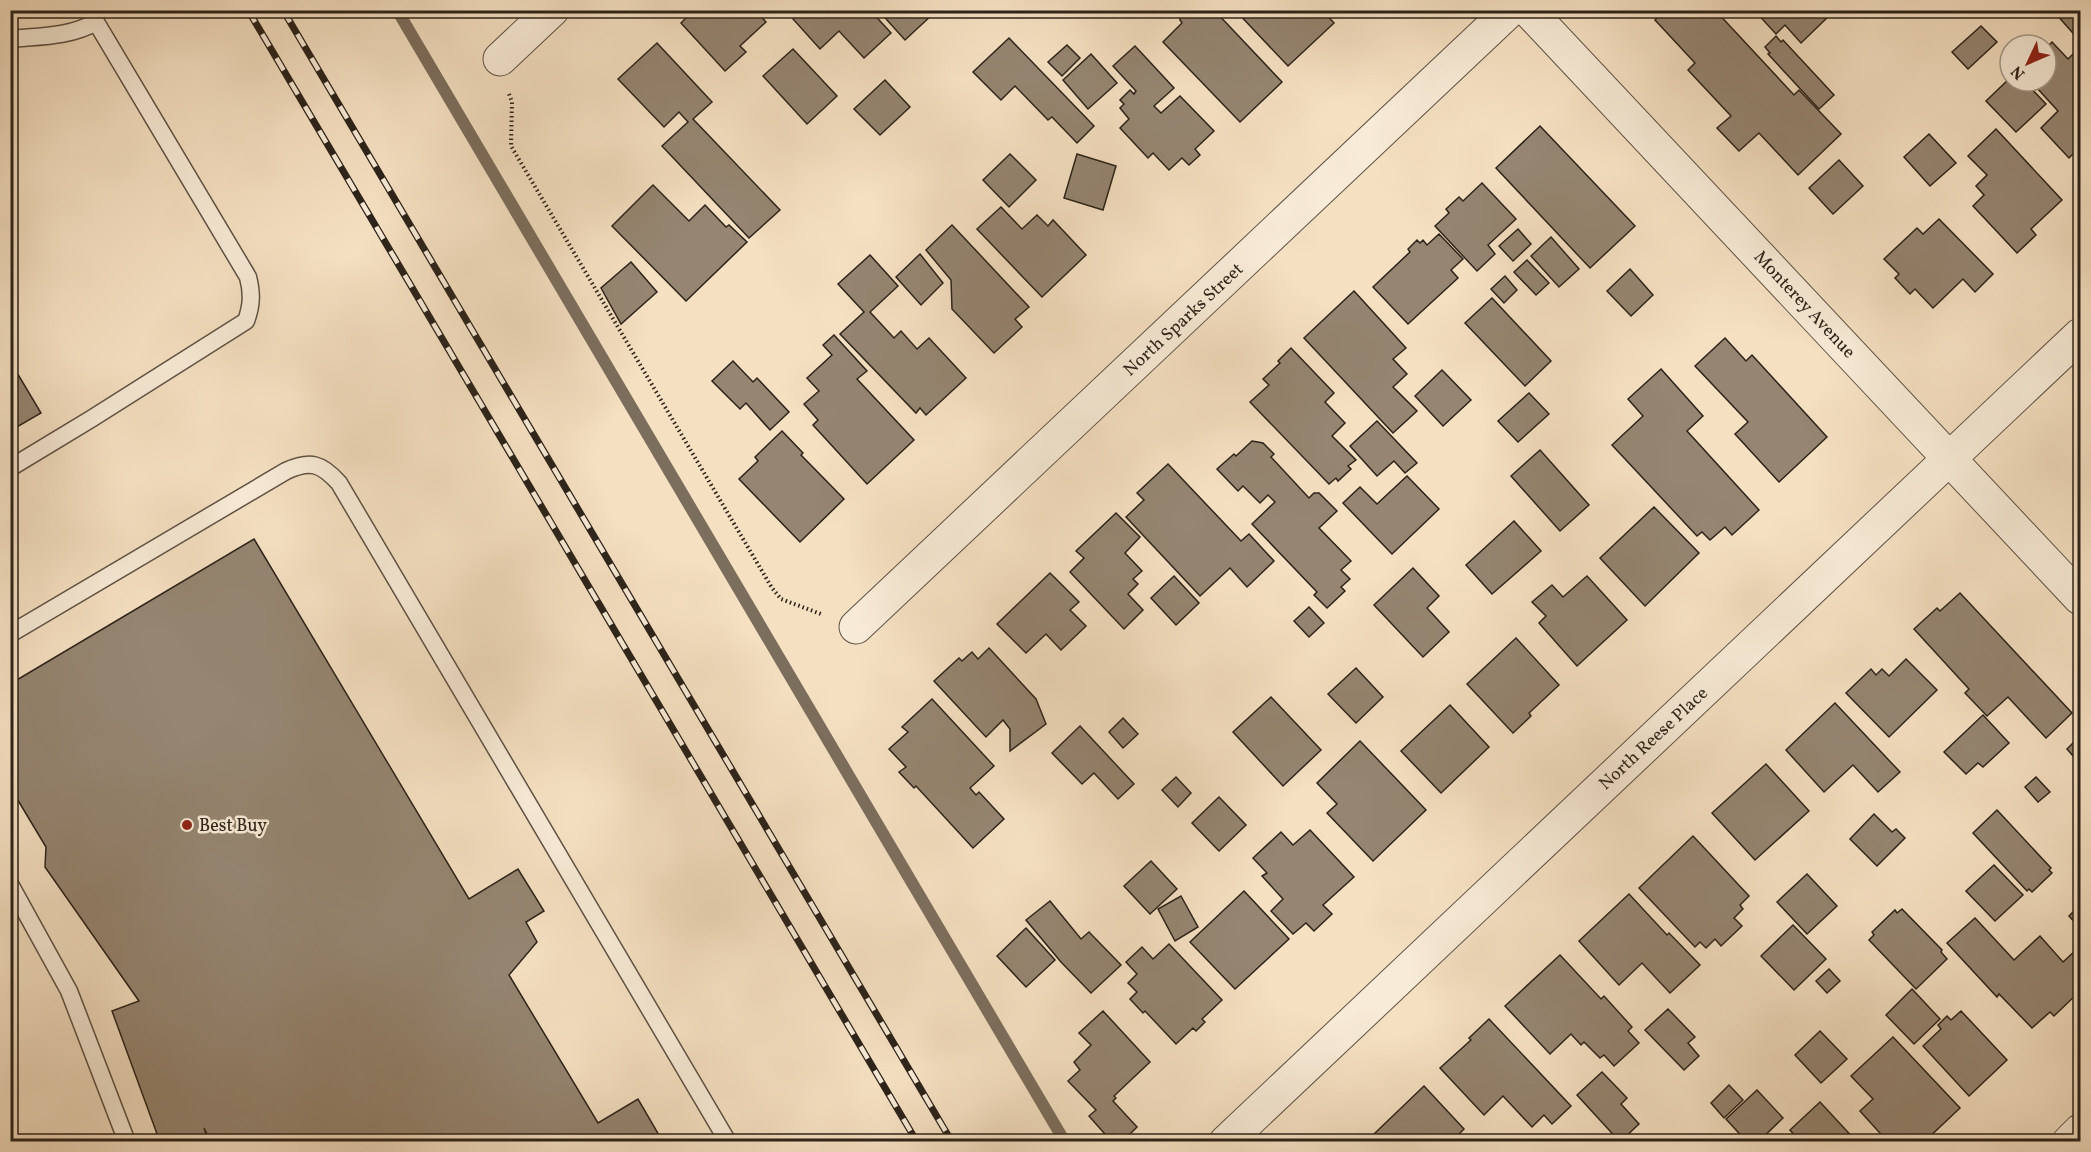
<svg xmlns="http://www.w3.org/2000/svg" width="2091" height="1152" font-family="Vollkorn,serif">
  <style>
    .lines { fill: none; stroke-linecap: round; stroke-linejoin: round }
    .stream { stroke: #7c6e5d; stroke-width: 12 }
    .building { fill: #958571; stroke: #2c231a; stroke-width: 1.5 }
    .lane-casing { stroke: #5e5244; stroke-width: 19 }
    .street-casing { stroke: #5e5244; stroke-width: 35 }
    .path { stroke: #2c231a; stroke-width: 4; stroke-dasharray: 1.5 3; stroke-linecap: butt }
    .lane { stroke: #f8ebd7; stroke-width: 16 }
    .street { stroke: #f8ebd7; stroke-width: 33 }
    .rail-casing { stroke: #2c231a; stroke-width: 7 }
    .rail { stroke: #f8ebd7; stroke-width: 4.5; stroke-dasharray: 14; stroke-linecap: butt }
    .poi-dot { fill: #8f2418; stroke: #f8ebd7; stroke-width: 2 }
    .labels { text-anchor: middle; stroke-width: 5; stroke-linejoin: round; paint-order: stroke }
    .street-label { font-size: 18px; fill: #2c231a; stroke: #f8ebd7 }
    .poi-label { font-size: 18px; fill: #2c231a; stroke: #f8ebd7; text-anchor: start }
  </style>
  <rect width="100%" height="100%" fill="#f5e0c2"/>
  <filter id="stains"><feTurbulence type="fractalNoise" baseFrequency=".00333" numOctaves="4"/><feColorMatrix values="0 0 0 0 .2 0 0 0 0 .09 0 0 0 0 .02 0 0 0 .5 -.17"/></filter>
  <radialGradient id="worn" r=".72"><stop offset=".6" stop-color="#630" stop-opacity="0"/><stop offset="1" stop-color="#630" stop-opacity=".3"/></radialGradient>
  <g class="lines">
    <polyline class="stream" points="397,10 1065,1142"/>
  </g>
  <g class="building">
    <polygon points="694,10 700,10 703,14 706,10 755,10 766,22 740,46 746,52 725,71 681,23"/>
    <polygon points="785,10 870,10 891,33 864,58 839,31 820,49"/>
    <polygon points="878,10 931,10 934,13 905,40"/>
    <polygon points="1214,10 1282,82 1240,122 1163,42 1182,23 1180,20 1180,10"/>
    <polygon points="1235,10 1322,10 1334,23 1288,66"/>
    <polygon points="1665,10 1715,10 1794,95 1799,90 1841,134 1798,175 1759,133 1739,151 1717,128 1731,116 1688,70 1695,63 1655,20"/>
    <polygon points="1754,10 1824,10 1829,16 1801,43 1785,25 1776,34"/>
    <polygon points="2060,10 2080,10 2080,41 2056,14"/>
    <polygon points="1981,26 1997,42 1968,69 1952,52"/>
    <polygon points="1776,36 1781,42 1783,40 1834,95 1819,109 1768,54 1770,53 1765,47"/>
    <polygon points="1009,38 1094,126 1077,143 1052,117 1048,120 1015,86 1001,100 973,72"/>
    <polygon points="2052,42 2068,59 2075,52 2080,58 2080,153 2077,150 2069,158 2041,128 2058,111 2037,88 2039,86 2035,81 2046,81 2046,48"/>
    <polygon points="657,43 712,102 693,119 780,210 749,238 662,146 688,122 679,112 664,127 618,79"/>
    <polygon points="1067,45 1080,58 1062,76 1048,62"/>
    <polygon points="1135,46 1174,88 1154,106 1161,113 1180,96 1214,131 1195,149 1200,155 1189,165 1182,158 1169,170 1153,153 1148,158 1120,128 1129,119 1120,108 1124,104 1120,100 1130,90 1134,94 1136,91 1113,66"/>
    <polygon points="793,49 837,96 807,124 763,76"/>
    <polygon points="1091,54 1117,83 1088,109 1063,80"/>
    <polygon points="2010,78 2010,81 2024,81 2046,104 2016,132 1986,101"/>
    <polygon points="885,80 910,107 880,135 854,109"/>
    <polygon points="1540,126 1635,226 1590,268 1496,168"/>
    <polygon points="1996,129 2062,200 2031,229 2036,235 2017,253 1973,206 1984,195 1976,186 1987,175 1968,156"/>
    <polygon points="1929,134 1956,163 1930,186 1904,157"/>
    <polygon points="1010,154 1036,180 1009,207 983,180"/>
    <polygon points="1077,154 1116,166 1103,210 1064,198"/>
    <polygon points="1839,160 1863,186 1833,214 1809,188"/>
    <polygon points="1482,183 1516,219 1488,245 1495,254 1477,271 1435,226 1449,213 1446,209 1459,197 1463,201"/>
    <polygon points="653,185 689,221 705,205 726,227 729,225 747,242 686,301 612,226"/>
    <polygon points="1001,207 1022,229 1037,215 1048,226 1053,220 1086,255 1042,297 977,229"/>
    <polygon points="1939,219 1993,274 1975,292 1963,279 1933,308 1915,289 1910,294 1895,278 1899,274 1884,259 1917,228 1923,234"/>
    <polygon points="952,225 1029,307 1015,319 1022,327 994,353 952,309 951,280 926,250"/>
    <polygon points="1518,229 1531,244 1513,261 1499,246"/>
    <polygon points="1439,234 1463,259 1451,270 1458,278 1408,324 1373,287 1410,252 1408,249 1417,240 1420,243 1423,240 1427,245"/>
    <polygon points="1551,237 1579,269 1559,287 1531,256"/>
    <polygon points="920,254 943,283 921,305 896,277"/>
    <polygon points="870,255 898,286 870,312 894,338 901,331 917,349 929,338 966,378 926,415 920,408 916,413 840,334 864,312 838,284"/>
    <polygon points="1527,260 1549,283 1536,295 1514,272"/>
    <polygon points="631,262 657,292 621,324 601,288"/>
    <polygon points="1630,269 1653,295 1631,316 1607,291"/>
    <polygon points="1505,276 1517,290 1504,303 1491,289"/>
    <polygon points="1354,291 1406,348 1393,359 1407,374 1393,387 1417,411 1393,433 1304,338"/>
    <polygon points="1492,298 1551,361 1525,386 1465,323"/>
    <polygon points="834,335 867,371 857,379 914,440 867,484 813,425 818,420 804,404 819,391 807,378 832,355 823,345"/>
    <polygon points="1725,338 1746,361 1752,355 1827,437 1779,482 1735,434 1748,422 1695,366"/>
    <polygon points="1291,348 1334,393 1325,402 1345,423 1332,436 1356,460 1348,466 1351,469 1338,481 1336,478 1329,484 1250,402 1269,385 1263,379 1280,363 1278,361"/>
    <polygon points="10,361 41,413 10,431"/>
    <polygon points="733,361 753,382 757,378 789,412 770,430 746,403 740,409 712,381"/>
    <polygon points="1661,369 1703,416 1687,431 1759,510 1732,535 1725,527 1710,540 1702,532 1697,536 1612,445 1643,416 1628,399"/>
    <polygon points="1442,370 1471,400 1443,426 1415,396"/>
    <polygon points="1529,393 1549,414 1518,442 1498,421"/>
    <polygon points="1377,421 1417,463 1405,473 1394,461 1377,476 1350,446"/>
    <polygon points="782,431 803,453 801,455 844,499 800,542 739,479 758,461 755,457"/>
    <polygon points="1252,441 1263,443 1274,454 1271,457 1309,498 1314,493 1319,493 1337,511 1319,528 1351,561 1341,570 1350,579 1341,587 1345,591 1327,608 1314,595 1317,592 1252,524 1275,502 1268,495 1260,503 1243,486 1238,491 1217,469 1234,454 1236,456"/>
    <polygon points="1540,450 1589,505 1560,531 1511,476"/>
    <polygon points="1168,464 1241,541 1249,534 1274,561 1247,587 1230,568 1200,596 1126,517 1144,500 1137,493"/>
    <polygon points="1407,476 1439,509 1392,554 1343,503 1360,487 1377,504"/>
    <polygon points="1654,507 1699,553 1645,606 1600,558"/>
    <polygon points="1116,513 1140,537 1125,553 1142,571 1133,579 1138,584 1128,594 1143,610 1124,629 1070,572 1084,558 1076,551"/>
    <polygon points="1514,521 1541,551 1492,594 1466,565"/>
    <polygon points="254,539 469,899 518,869 544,911 526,922 537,942 509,975 598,1123 638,1099 663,1142 211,1142 204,1128 209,1142 160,1142 112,1011 139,1001 45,867 46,847 10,787 10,684"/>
    <polygon points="1413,568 1439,596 1427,608 1449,632 1423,657 1374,605"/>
    <polygon points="1050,573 1079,602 1070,610 1086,626 1061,650 1046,634 1026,653 997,624"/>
    <polygon points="1174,576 1199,603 1176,625 1151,598"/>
    <polygon points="1587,576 1627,620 1577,666 1539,623 1546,616 1532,602 1552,585 1563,597"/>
    <polygon points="1960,593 2072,713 2046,738 2008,697 1987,716 1965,693 1969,689 1914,629 1937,608 1940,611"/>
    <polygon points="1309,607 1324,623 1309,637 1294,621"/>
    <polygon points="1516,638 1559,685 1529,713 1531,716 1513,733 1467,684"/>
    <polygon points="989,648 1036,699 1046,724 1010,751 1010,729 1003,720 986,737 934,681 959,658 962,661 972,652 978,659"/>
    <polygon points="1906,659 1937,690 1889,737 1846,693 1871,669 1876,675 1882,669 1889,676"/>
    <polygon points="1356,668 1383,697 1356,723 1328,694"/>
    <polygon points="1271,697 1321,750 1283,786 1233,732"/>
    <polygon points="932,699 994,766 970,788 976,795 979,792 1004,819 973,848 916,786 914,788 899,772 906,767 889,749 908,732 902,727"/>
    <polygon points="1835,703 1900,772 1878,792 1853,765 1824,792 1786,750"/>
    <polygon points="1450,705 1489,747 1441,793 1401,751"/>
    <polygon points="1983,715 2009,743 1983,767 1978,763 1966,774 1944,752"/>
    <polygon points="1123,718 1138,734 1123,748 1109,732"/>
    <polygon points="1080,726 1134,784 1118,799 1094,773 1082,784 1052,753"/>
    <polygon points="2080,736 2080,764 2067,749"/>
    <polygon points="1360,741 1426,810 1373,861 1327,813 1337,804 1317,783"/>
    <polygon points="1766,764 1809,811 1755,860 1712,813"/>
    <polygon points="1176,777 1191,793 1178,807 1162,790"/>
    <polygon points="2036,777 2050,792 2038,802 2025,787"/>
    <polygon points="1219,797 1246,825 1219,851 1192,823"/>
    <polygon points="1997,810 2051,868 2049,870 2052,873 2032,892 2029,889 2027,891 1973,833"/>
    <polygon points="1874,814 1892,832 1896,829 1905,838 1877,866 1850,839"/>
    <polygon points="1310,830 1354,877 1323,905 1332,914 1314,931 1306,923 1293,934 1271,911 1283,899 1262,876 1267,873 1253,858 1281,832 1293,845"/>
    <polygon points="1693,836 1749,896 1740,905 1743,909 1734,918 1742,926 1721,946 1715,939 1706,948 1700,942 1695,947 1639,888"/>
    <polygon points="1151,861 1177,889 1150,914 1124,886"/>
    <polygon points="1994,865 2023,895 1995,921 1966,891"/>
    <polygon points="1807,874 1837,906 1807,934 1777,902"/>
    <polygon points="1244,891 1289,939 1235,989 1190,942"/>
    <polygon points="1629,894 1667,935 1669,933 1700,965 1670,993 1642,963 1619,985 1579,941"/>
    <polygon points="1181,896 1198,927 1175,941 1158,909"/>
    <polygon points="2080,898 2080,928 2069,916 2080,905 2077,901"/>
    <polygon points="1050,901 1081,939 1089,932 1121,965 1091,993 1061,962 1026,920"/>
    <polygon points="1902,909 1942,950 1941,952 1947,959 1916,989 1869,940 1874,935 1872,932 1895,910 1897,913"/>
    <polygon points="1975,918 2014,960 2040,936 2063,962 2076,950 2080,956 2080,991 2054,1016 2050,1012 2032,1028 1999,994 1997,997 1947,943"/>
    <polygon points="1793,925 1826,959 1794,990 1761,956"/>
    <polygon points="1026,928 1055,960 1026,987 997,956"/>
    <polygon points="1169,944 1222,1000 1202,1019 1205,1022 1196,1031 1193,1028 1176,1044 1145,1011 1143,1013 1130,999 1137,992 1128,983 1137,974 1126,962 1142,947 1153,959"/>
    <polygon points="1560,955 1601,999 1604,996 1632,1027 1628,1031 1639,1043 1614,1066 1604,1055 1600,1058 1584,1042 1581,1045 1571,1034 1550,1054 1505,1006"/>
    <polygon points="1829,969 1840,981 1827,993 1816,981"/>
    <polygon points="1912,989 1940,1019 1914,1044 1886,1015"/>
    <polygon points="1668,1009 1695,1037 1688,1043 1699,1056 1684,1070 1645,1030"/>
    <polygon points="1103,1011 1150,1062 1114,1096 1116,1098 1113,1101 1137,1127 1122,1142 1112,1142 1089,1116 1096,1110 1068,1081 1080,1070 1074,1062 1091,1045 1079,1033"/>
    <polygon points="1961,1011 2007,1060 1969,1096 1923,1046 1941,1029 1938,1025 1947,1016 1951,1020"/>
    <polygon points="1489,1019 1571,1106 1552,1124 1544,1115 1532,1127 1503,1096 1484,1115 1440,1068 1471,1040 1469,1038"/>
    <polygon points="1820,1031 1847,1059 1821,1083 1795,1055"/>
    <polygon points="1893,1037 1960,1108 1924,1142 1888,1142 1860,1111 1873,1099 1851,1076"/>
    <polygon points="1602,1072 1627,1098 1621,1104 1639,1124 1620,1142 1577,1095"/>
    <polygon points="1729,1085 1743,1100 1724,1118 1711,1103"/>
    <polygon points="1424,1086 1464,1129 1458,1135 1464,1142 1381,1142 1374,1134"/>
    <polygon points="1757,1090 1783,1118 1758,1142 1747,1142 1726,1119"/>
    <polygon points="1820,1102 1857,1142 1800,1142 1790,1130"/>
  </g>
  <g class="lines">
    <defs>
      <g id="lane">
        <path d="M10 39C40 36 70 37 96 22L248 277C252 293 252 305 246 321L91 419 10 468"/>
        <path d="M10 634 286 471C310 460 321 463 339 483L728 1142"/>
        <polyline points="10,884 69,991 127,1142"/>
      </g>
      <g id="street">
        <polyline points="1528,10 2080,598"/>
        <polyline points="500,59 552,10"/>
        <polyline points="856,627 1510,10"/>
        <polyline points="1226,1142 2080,335"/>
        <polyline points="2069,1142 2080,1131"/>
      </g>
    </defs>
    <use href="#lane" class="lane-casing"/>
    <use href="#street" class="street-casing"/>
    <polyline class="path" points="509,94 512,102 511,146 772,588 781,599 821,614"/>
    <use href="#lane" class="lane"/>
    <use href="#street" class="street"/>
    <defs>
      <g id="rail">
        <polyline points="248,10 917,1142"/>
        <polyline points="283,10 952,1142"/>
      </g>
    </defs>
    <use href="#rail" class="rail-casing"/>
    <use href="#rail" class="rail"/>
  </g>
  <circle class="poi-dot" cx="187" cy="825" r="6"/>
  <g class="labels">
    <g class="street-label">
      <text transform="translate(1805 304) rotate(47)" y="6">Monterey Avenue</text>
      <text transform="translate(1183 319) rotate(-43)" y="6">North Sparks Street</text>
      <text transform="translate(1653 738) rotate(-43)" y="6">North Reese Place</text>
    </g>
    <g class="poi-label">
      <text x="199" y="831">Best Buy</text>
    </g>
  </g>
  <rect width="2091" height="1152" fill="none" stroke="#f5e0c2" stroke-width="36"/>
  <rect x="12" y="12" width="2067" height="1128" fill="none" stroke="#2c231a" stroke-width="3"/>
  <rect x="18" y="18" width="2055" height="1116" fill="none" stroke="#2c231a" stroke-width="1.5"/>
  <g transform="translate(2028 63) rotate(226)"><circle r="28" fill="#f8ebd7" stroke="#a69b8b" stroke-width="1.5"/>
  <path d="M0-4.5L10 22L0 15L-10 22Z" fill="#8f2418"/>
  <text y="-9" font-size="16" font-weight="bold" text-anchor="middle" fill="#2c231a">N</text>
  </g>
  <rect width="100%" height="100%" filter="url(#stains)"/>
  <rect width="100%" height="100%" fill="url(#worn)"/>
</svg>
